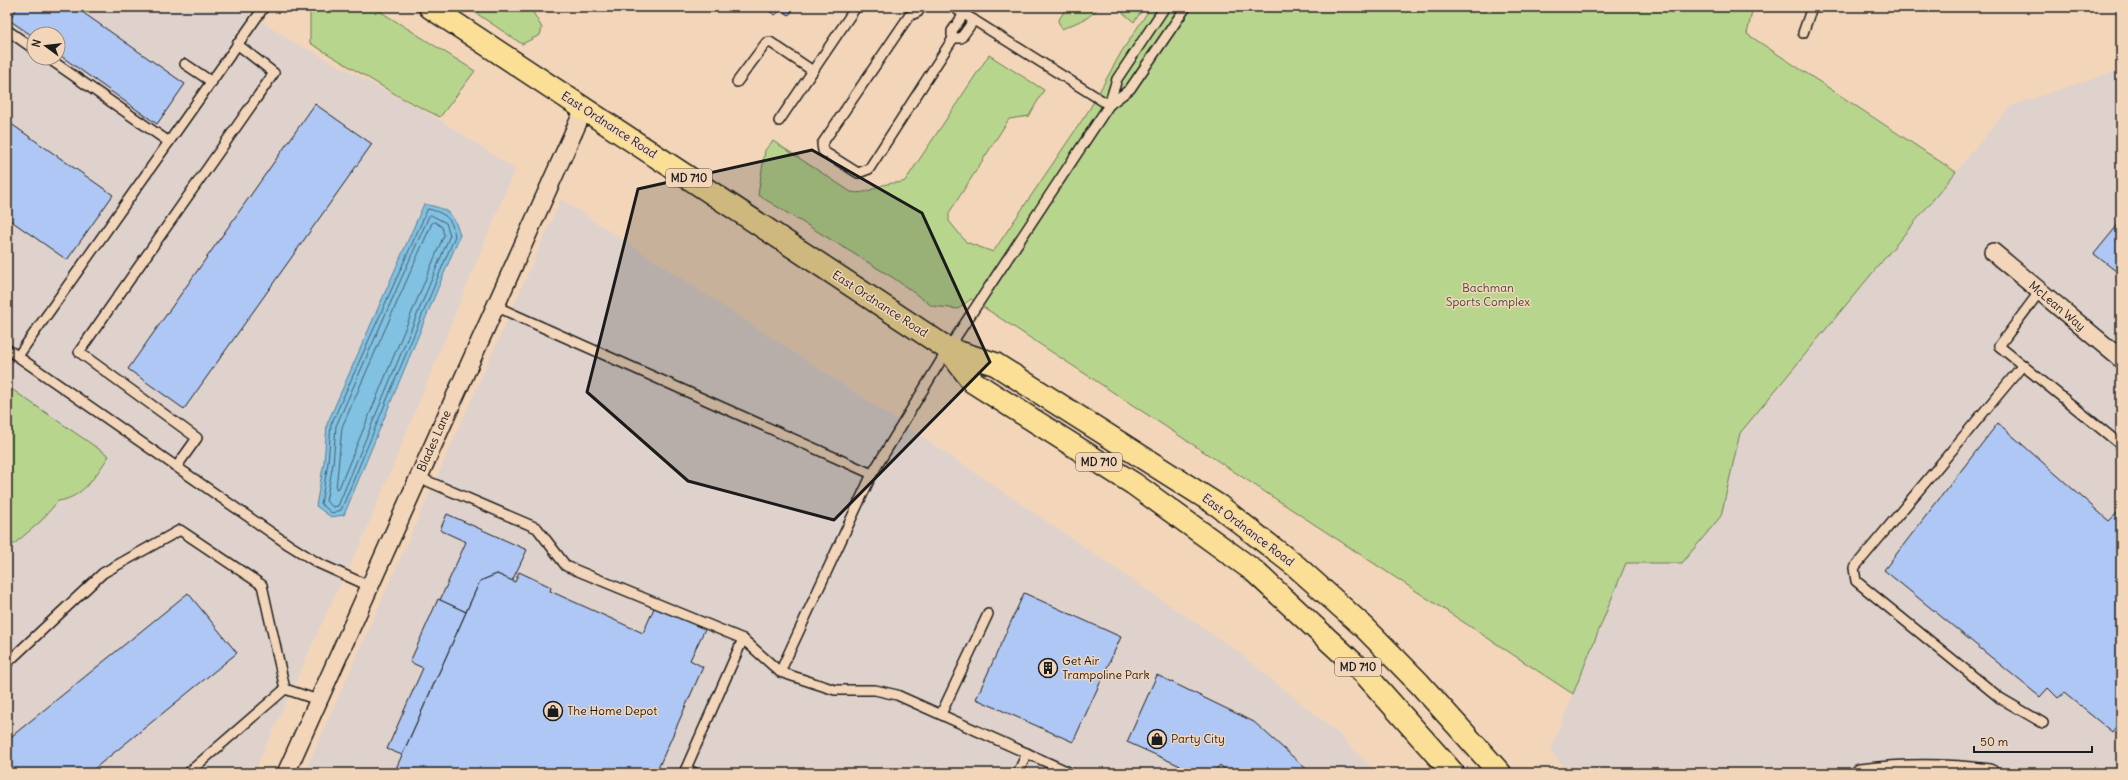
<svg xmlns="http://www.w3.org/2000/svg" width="2128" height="780" font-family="Delius,sans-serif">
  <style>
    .built { fill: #dfd2cc; fill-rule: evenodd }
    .green { fill: #b8d58e; stroke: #6a7855 }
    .water { fill: #81c1e2; stroke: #597f93 }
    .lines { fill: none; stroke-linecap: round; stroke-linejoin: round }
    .shore { stroke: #445e6b; stroke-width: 1 }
    .building { fill: #afc7f5; stroke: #1c1c1c }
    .service-casing { stroke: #1c1c1c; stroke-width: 12 }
    .minor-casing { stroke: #1c1c1c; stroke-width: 20 }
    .primary-casing { stroke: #1c1c1c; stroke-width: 25 }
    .service { stroke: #f3d6ba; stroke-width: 9 }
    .minor { stroke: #f3d6ba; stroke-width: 17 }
    .primary { stroke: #fbdf96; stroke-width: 22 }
    .marked { fill: #1c1c1c; fill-opacity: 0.2; stroke: #1c1c1c; stroke-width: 3; stroke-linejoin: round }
    .labels { text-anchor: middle; stroke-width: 3; stroke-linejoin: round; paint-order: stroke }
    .shield { fill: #f3d6ba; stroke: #5c544b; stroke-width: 1 }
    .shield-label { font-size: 11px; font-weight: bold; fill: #1c1c1c }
    .street-label { font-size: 12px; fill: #1c1c1c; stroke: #f3d6ba }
    .park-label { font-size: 12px; fill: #434a38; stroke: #f3d6ba }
    .poi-label { font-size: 12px; fill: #1c1c1c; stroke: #f3d6ba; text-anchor: start }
  </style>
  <rect width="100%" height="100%" fill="#f3d6ba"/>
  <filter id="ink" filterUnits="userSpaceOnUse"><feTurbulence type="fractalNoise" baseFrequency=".025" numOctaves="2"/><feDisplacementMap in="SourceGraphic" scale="8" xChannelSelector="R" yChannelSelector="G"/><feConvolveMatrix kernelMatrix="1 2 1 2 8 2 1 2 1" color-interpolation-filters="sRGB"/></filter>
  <g filter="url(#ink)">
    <g class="built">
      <path d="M7 7H240L287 38 434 116 515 169 362 541 335 595 254 773H7ZM34 34H58V58H34Z"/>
      <polygon points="2121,69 2121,773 1568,773 1550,751 1626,563 1721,516 1740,433 2010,106"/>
      <polygon points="561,199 915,432 1233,648 1337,732 1376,773 304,773"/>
    </g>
    <g class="green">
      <polygon points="310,7 373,7 475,71 440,117 400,97 310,43"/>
      <polygon points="467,7 530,7 542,28 540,35 522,44"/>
      <polygon points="1067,7 1100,7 1087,18 1062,29 1058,21"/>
      <polygon points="1116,7 1144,7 1134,22"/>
      <path d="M1151 7H1753L1747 34 1956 172 1740 433 1721 516 1682 563H1626L1573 694 971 299 958 309 932 306 895 279 758 195 765 150 773 141 851 192C868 195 872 187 887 184 894 182 898 184 905 181L989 55 1044 90 1029 116 1009 119 949 213V221L966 242 993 252 1089 110 1122 51Z"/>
      <path d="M7 386 109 456C96 475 83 498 58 501L40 522 7 550Z"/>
    </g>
    <path class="water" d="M424 204C448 209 453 212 460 235L344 515 331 517 316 506 324 462 327 424Z"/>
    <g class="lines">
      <g class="shore">
        <path d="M428 209C445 213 452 218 455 236L341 510 332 513 321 504 328 463 331 425Z"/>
        <polygon points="431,215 446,223 450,235 338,506 333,507 326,501 333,464 336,426 429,216"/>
        <polygon points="435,222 442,227 444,235 339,488 336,489 342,427 432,223"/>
      </g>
    </g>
    <g class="building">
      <polygon points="18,7 75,7 185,84 157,124 58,54 58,34 34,34 34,37 9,20"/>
      <polygon points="763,7 795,7 789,15 781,10 775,15"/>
      <polygon points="315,104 372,144 184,409 128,369"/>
      <polygon points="7,121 113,195 67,260 7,218"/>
      <polygon points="2121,221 2121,275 2094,254"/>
      <polygon points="1998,423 2109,521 2121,509 2121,720 2112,732 2064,693 2058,698 2048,688 2040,697 1884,570"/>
      <polygon points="447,514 527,550 512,581 497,574 480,581 466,612 440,600 466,542 440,530"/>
      <polygon points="519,572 551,587 550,591 643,633 655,606 705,629 690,660 703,667 656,773 394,773 480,581 497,574 515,582"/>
      <polygon points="188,593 237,653 89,773 7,773 7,740"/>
      <polygon points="1024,593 1121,637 1073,742 976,699"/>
      <polygon points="438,599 466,612 402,755 387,749 423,668 410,662"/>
      <polygon points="1157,675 1254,722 1311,773 1229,773 1220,765 1213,773 1196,773 1127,742"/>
    </g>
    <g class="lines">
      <defs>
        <g id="service">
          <polyline points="921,7 918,12 909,16 822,144 823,151 858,173 869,169 954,37"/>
          <polyline points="953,7 1109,105 948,349 872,474 780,672 835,690 875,690 897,695 1071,773"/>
          <polyline points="964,14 952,31 952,35 956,38 961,38 974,20"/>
          <polyline points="7,30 34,49"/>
          <polyline points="1803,33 1812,7"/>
          <polyline points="48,58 169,142"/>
          <polyline points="185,64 212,82"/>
          <polyline points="737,82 766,43 770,42 813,71"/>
          <polyline points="1109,105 1130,89 1186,7"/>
          <polyline points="1109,105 1117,79 1165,7"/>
          <polyline points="779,121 856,7"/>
          <polyline points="2040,291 1999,346 2121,445"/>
          <polyline points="495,306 872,474"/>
          <polyline points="7,349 289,545 318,563 369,586"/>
          <polyline points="18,356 264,7"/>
          <polyline points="2023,365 1854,568 1856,581 2000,698 2043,723"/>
          <polyline points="177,466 197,438 79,352 274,73 237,44"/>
          <polyline points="418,477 537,528 566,566 743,639 780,672"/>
          <polyline points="7,663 103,573 180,530 262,585 285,689"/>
          <polyline points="285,689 318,700"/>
          <polyline points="941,714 988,614"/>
          <polyline points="686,769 695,773"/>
          <polyline points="188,773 285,689"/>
          <polyline points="684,773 743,639"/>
          <polyline points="1018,773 1027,753"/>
        </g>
        <g id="minor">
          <polyline points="1993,252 2121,359"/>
          <polyline points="286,773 584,109"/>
          <path d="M1860 773C1905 767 1945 767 1990 773"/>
        </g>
        <g id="primary">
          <polyline points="430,7 948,349 995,364 1219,506 1297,567 1365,628 1419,683 1500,773"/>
          <polyline points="948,349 973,382 1134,484 1254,571 1365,674 1453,773"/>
        </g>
      </defs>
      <use href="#service" class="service-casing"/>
      <use href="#minor" class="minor-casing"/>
      <use href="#primary" class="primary-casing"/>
      <use href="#service" class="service"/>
      <use href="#minor" class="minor"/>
      <use href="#primary" class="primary"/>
    </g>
  </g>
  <path class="marked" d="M812 150 922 213 990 362 834 520 688 481 587 392 638 189Z"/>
  <defs>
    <symbol id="building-ring" viewBox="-11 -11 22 22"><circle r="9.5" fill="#f3d6ba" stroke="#1c1c1c" stroke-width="1.5"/><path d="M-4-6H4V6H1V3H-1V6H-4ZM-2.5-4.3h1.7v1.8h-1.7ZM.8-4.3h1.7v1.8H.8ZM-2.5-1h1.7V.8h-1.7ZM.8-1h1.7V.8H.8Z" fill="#1c1c1c"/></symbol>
    <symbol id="shop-ring" viewBox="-11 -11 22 22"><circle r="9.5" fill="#f3d6ba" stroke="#1c1c1c" stroke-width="1.5"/><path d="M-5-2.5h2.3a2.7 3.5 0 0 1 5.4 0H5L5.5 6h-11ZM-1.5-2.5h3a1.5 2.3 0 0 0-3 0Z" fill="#1c1c1c"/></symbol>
  </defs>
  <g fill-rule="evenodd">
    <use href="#building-ring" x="1037" y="657" width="22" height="22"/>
    <use href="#shop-ring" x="542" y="700" width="22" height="22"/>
    <use href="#shop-ring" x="1146" y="728" width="22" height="22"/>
  </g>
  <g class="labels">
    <g class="shield">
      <rect x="666" y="169" width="46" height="18" rx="3"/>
      <rect x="1076" y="453" width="46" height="18" rx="3"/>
      <rect x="1335" y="658" width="46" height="18" rx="3"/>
    </g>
    <g class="shield-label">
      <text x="689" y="182">MD 710</text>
      <text x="1099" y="466">MD 710</text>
      <text x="1358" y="671">MD 710</text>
    </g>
    <g class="street-label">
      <text transform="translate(609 125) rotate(33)" y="4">East Ordnance Road</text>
      <text transform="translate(880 304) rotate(33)" y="4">East Ordnance Road</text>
      <text transform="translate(2057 306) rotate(40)" y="4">McLean Way</text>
      <text transform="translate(434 441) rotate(-66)" y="4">Blades Lane</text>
      <text transform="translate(1248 530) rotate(37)" y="4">East Ordnance Road</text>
    </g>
    <g class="park-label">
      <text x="1488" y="292">Bachman<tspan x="1488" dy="14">Sports Complex</tspan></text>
    </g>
    <g class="poi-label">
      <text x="1062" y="665">Get Air<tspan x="1062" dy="14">Trampoline Park</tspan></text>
      <text x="567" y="715">The Home Depot</text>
      <text x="1171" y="743">Party City</text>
    </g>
  </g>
  <rect width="2128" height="780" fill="none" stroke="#f3d6ba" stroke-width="24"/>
  <rect x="12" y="12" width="2104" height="756" fill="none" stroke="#1c1c1c" stroke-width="1.5" filter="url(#ink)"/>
  <g transform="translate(46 46) rotate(285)"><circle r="19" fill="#f3d6ba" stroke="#9d8c7b"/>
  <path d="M0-3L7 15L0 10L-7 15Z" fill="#1c1c1c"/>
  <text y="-6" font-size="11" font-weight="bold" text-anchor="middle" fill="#1c1c1c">N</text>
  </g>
  <path d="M1974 746v6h118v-6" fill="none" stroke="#1c1c1c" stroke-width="2"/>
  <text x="1980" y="746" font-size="12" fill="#1c1c1c" stroke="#f3d6ba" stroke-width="3" paint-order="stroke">50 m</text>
</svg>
